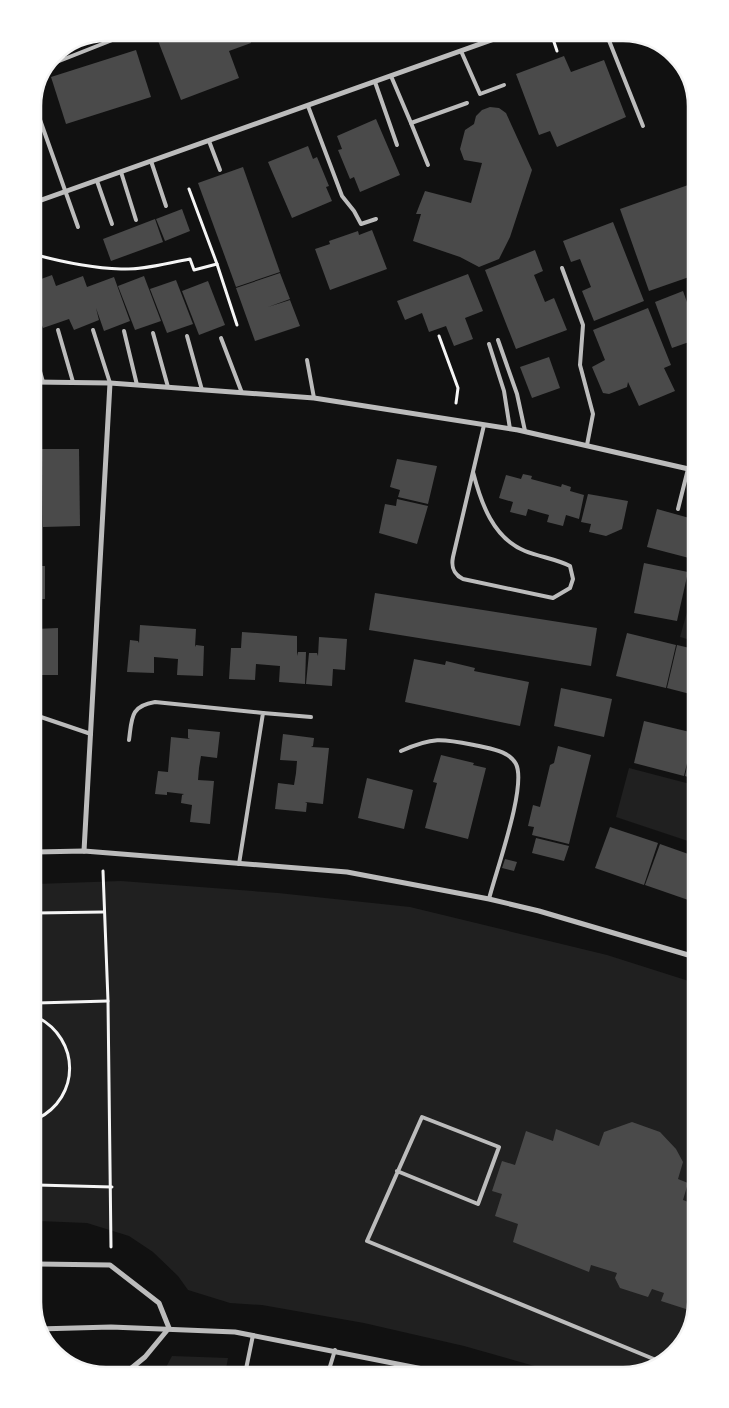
<svg xmlns="http://www.w3.org/2000/svg" width="729" height="1408" font-family="'Space Grotesk',sans-serif">
  <style>
    .green { fill: #202020 }
    .building { fill: #4a4a4a }
    .lines { fill: none; stroke-linecap: round; stroke-linejoin: round }
    .path { stroke: #f5f5f5; stroke-width: 3 }
    .service { stroke: #bcbcbc; stroke-width: 4 }
    .minor { stroke: #bcbcbc; stroke-width: 5 }
    .rim { fill: none; stroke: #f5f5f5; stroke-width: 2.5 }
  </style>
  <rect width="100%" height="100%" fill="#111"/>
  <g class="green">
    <polygon points="689,605 693,606 694,641 680,637"/>
    <polygon points="629,768 694,785 694,843 616,817"/>
    <polygon points="121,881 278,893 410,907 607,955 695,983 696,1302 684,1343 651,1370 552,1371 464,1346 364,1323 262,1305 230,1303 188,1290 178,1276 153,1252 129,1236 87,1223 38,1221 36,884"/>
    <polygon points="172,1356 228,1358 225,1374 162,1375"/>
  </g>
  <g class="building">
    <polygon points="155,33 247,33 251,43 229,51 239,78 181,100"/>
    <polygon points="136,50 151,97 66,124 51,77"/>
    <polygon points="564,56 571,72 604,60 626,117 557,147 550,131 539,135 516,74"/>
    <polygon points="490,107 499,108 506,113 532,170 510,237 499,259 479,267 460,257 413,241 421,214 416,214 425,191 471,203 482,163 464,160 460,149 465,130 474,124 476,116 482,110"/>
    <polygon points="376,119 400,175 360,192 354,177 350,179 338,150 342,149 337,136"/>
    <polygon points="308,146 313,159 317,157 329,186 326,187 332,201 292,218 268,162"/>
    <polygon points="243,167 280,272 236,287 198,183"/>
    <polygon points="691,184 692,276 649,291 620,209"/>
    <polygon points="182,209 190,231 165,241 156,219"/>
    <polygon points="155,219 163,242 111,261 103,239"/>
    <polygon points="613,222 644,301 594,321 582,291 591,287 580,259 571,262 563,241"/>
    <polygon points="372,230 387,269 330,290 315,249 330,244 329,241 358,231 359,235"/>
    <polygon points="535,250 543,271 534,275 545,302 554,298 567,330 516,349 485,270"/>
    <polygon points="280,273 290,299 268,307 290,300 300,326 255,341 236,288"/>
    <polygon points="468,274 483,311 465,318 473,339 454,346 446,326 429,332 422,313 405,320 397,301"/>
    <polygon points="52,275 56,286 83,276 87,287 114,277 130,321 104,331 96,308 99,320 74,330 69,319 43,328 39,318 34,319 33,282"/>
    <polygon points="144,276 161,321 135,330 118,286"/>
    <polygon points="176,280 193,324 167,333 150,289"/>
    <polygon points="208,281 225,325 199,335 182,291"/>
    <polygon points="683,291 692,316 692,341 672,348 655,302"/>
    <polygon points="648,308 671,365 664,368 675,391 639,406 628,382 627,387 609,394 603,393 592,367 605,360 593,330"/>
    <polygon points="549,357 560,388 532,398 520,367"/>
    <polygon points="42,449 79,449 80,526 43,527"/>
    <polygon points="397,459 437,466 428,504 398,497 400,490 390,487"/>
    <polygon points="523,474 532,476 531,479 561,487 562,484 571,487 570,491 584,495 579,519 566,515 563,526 547,522 549,515 538,512 528,509 526,516 510,512 513,502 499,498 506,475 521,479"/>
    <polygon points="588,494 628,501 622,529 606,536 589,532 591,524 581,522"/>
    <polygon points="397,499 428,506 417,544 379,533 385,504 396,506"/>
    <polygon points="34,507 41,507 42,542 35,542"/>
    <polygon points="657,509 693,519 693,544 689,558 647,547"/>
    <polygon points="644,563 688,572 677,621 634,613"/>
    <rect x="35" y="566" width="10" height="33"/>
    <polygon points="375,593 597,628 591,666 369,630"/>
    <polygon points="140,625 196,629 195,647 196,645 204,646 203,676 177,675 178,659 154,657 154,673 127,672 130,640 138,641 139,643"/>
    <polygon points="58,628 58,675 35,675 35,629"/>
    <polygon points="242,632 297,636 297,656 298,652 306,652 305,684 279,682 280,666 256,664 255,680 229,679 231,648 241,648"/>
    <polygon points="627,633 676,645 666,688 616,676"/>
    <polygon points="319,637 347,639 345,670 333,669 332,686 306,684 309,653 317,653 318,656"/>
    <polygon points="677,645 694,649 694,695 667,688"/>
    <polygon points="414,659 445,665 446,661 475,668 474,671 529,682 520,726 405,702"/>
    <polygon points="561,688 612,699 604,737 554,726"/>
    <polygon points="644,721 694,733 684,776 634,763"/>
    <polygon points="188,729 220,732 217,758 201,756 199,768 198,780 214,781 210,824 190,822 192,805 181,803 182,795 184,794 167,792 167,795 155,794 158,771 168,772 171,737 190,739 188,738"/>
    <polygon points="283,734 314,738 313,746 311,747 329,748 323,804 305,802 307,803 306,812 275,809 278,783 294,785 296,773 297,761 280,760"/>
    <polygon points="693,741 694,741 694,779 685,776"/>
    <polygon points="558,746 591,755 569,844 532,835 534,827 528,826 533,805 540,807 550,765 554,763"/>
    <polygon points="35,748 39,748 39,795 36,795"/>
    <polygon points="441,755 474,763 473,765 486,768 468,839 425,828 437,783 433,782"/>
    <polygon points="367,778 413,790 404,829 358,818"/>
    <polygon points="610,827 658,843 644,885 595,868"/>
    <polygon points="536,838 569,846 564,861 532,853"/>
    <polygon points="660,844 694,856 694,902 645,885"/>
    <polygon points="505,859 517,862 514,871 502,868"/>
    <polygon points="632,1122 660,1132 676,1149 683,1162 678,1179 688,1183 683,1200 696,1205 696,1306 691,1304 689,1310 661,1301 664,1293 652,1289 648,1297 620,1288 615,1278 617,1273 591,1265 589,1272 513,1242 518,1224 495,1216 502,1194 492,1191 502,1161 515,1165 526,1131 553,1141 556,1129 599,1146 604,1132"/>
  </g>
  <g class="lines">
    <g class="path">
      <polyline points="551,33 557,51"/>
      <path d="M33 254C62 262 91 268 121 269 144 270 167 263 190 259L194 270 217 264 189 189"/>
      <polyline points="217,264 237,325"/>
      <polyline points="439,336 458,388 456,403"/>
      <polyline points="35,554 40,554"/>
      <polyline points="103,871 108,1001 111,1247"/>
      <polyline points="36,913 103,912"/>
      <polyline points="37,1003 108,1001"/>
      <path d="M37 1017C80 1039 81 1097 37 1119"/>
      <polyline points="37,1185 112,1187"/>
    </g>
    <g class="service">
      <polyline points="606,33 643,126"/>
      <polyline points="461,51 480,94 504,85"/>
      <polyline points="49,65 125,35"/>
      <polyline points="391,76 411,123 467,103"/>
      <polyline points="375,82 397,145"/>
      <polyline points="33,100 78,227"/>
      <polyline points="308,106 342,196 354,211 361,224 376,219"/>
      <polyline points="411,123 428,165"/>
      <polyline points="209,141 220,170"/>
      <polyline points="151,161 166,206"/>
      <polyline points="121,172 136,220"/>
      <polyline points="97,181 112,224"/>
      <polyline points="562,268 583,325 580,365 593,414 587,445"/>
      <polyline points="58,330 73,382"/>
      <polyline points="93,330 110,383"/>
      <polyline points="124,331 137,385"/>
      <polyline points="153,333 168,387"/>
      <polyline points="187,336 202,390"/>
      <polyline points="221,338 242,393"/>
      <polyline points="498,340 517,394 525,431"/>
      <polyline points="489,344 504,391 510,429"/>
      <polyline points="34,350 43,382"/>
      <polyline points="307,360 314,398"/>
      <path d="M473 472C481 503 493 538 525 551 540 557 556 559 570 566L573 579 570 588 553 598 463 579C453 574 451 567 453 557L484 425"/>
      <polyline points="678,509 688,469"/>
      <polyline points="263,713 311,717"/>
      <polyline points="35,715 91,734"/>
      <path d="M129 740C132 718 130 706 155 702L263 713 239 864"/>
      <path d="M401 751C435 736 443 739 479 746 491 749 509 751 516 764 527 786 496 871 489 899"/>
      <polyline points="397,1171 478,1204 499,1147 422,1117 367,1241 661,1362"/>
      <polyline points="328,1373 335,1350"/>
      <polyline points="245,1374 253,1335"/>
    </g>
    <g class="minor">
      <polyline points="33,203 511,33"/>
      <polyline points="34,382 110,383 314,398 518,430 693,470"/>
      <polyline points="84,851 110,383"/>
      <polyline points="36,852 84,851 347,872 489,899 539,911 695,957"/>
      <polyline points="38,1264 110,1265 159,1303 169,1328 145,1357 123,1375"/>
      <polyline points="38,1329 111,1327 235,1332 438,1372"/>
    </g>
  </g>
  <path d="M0 0H729V1408H0ZM106 41H623A65 65 0 0 1 688 106V1302A65 65 0 0 1 623 1367H106A65 65 0 0 1 41 1302V106A65 65 0 0 1 106 41Z" fill="#fff" fill-rule="evenodd"/>
  <path class="rim" d="M106 41H623A65 65 0 0 1 688 106V1302A65 65 0 0 1 623 1367H106A65 65 0 0 1 41 1302V106A65 65 0 0 1 106 41Z"/>
</svg>
